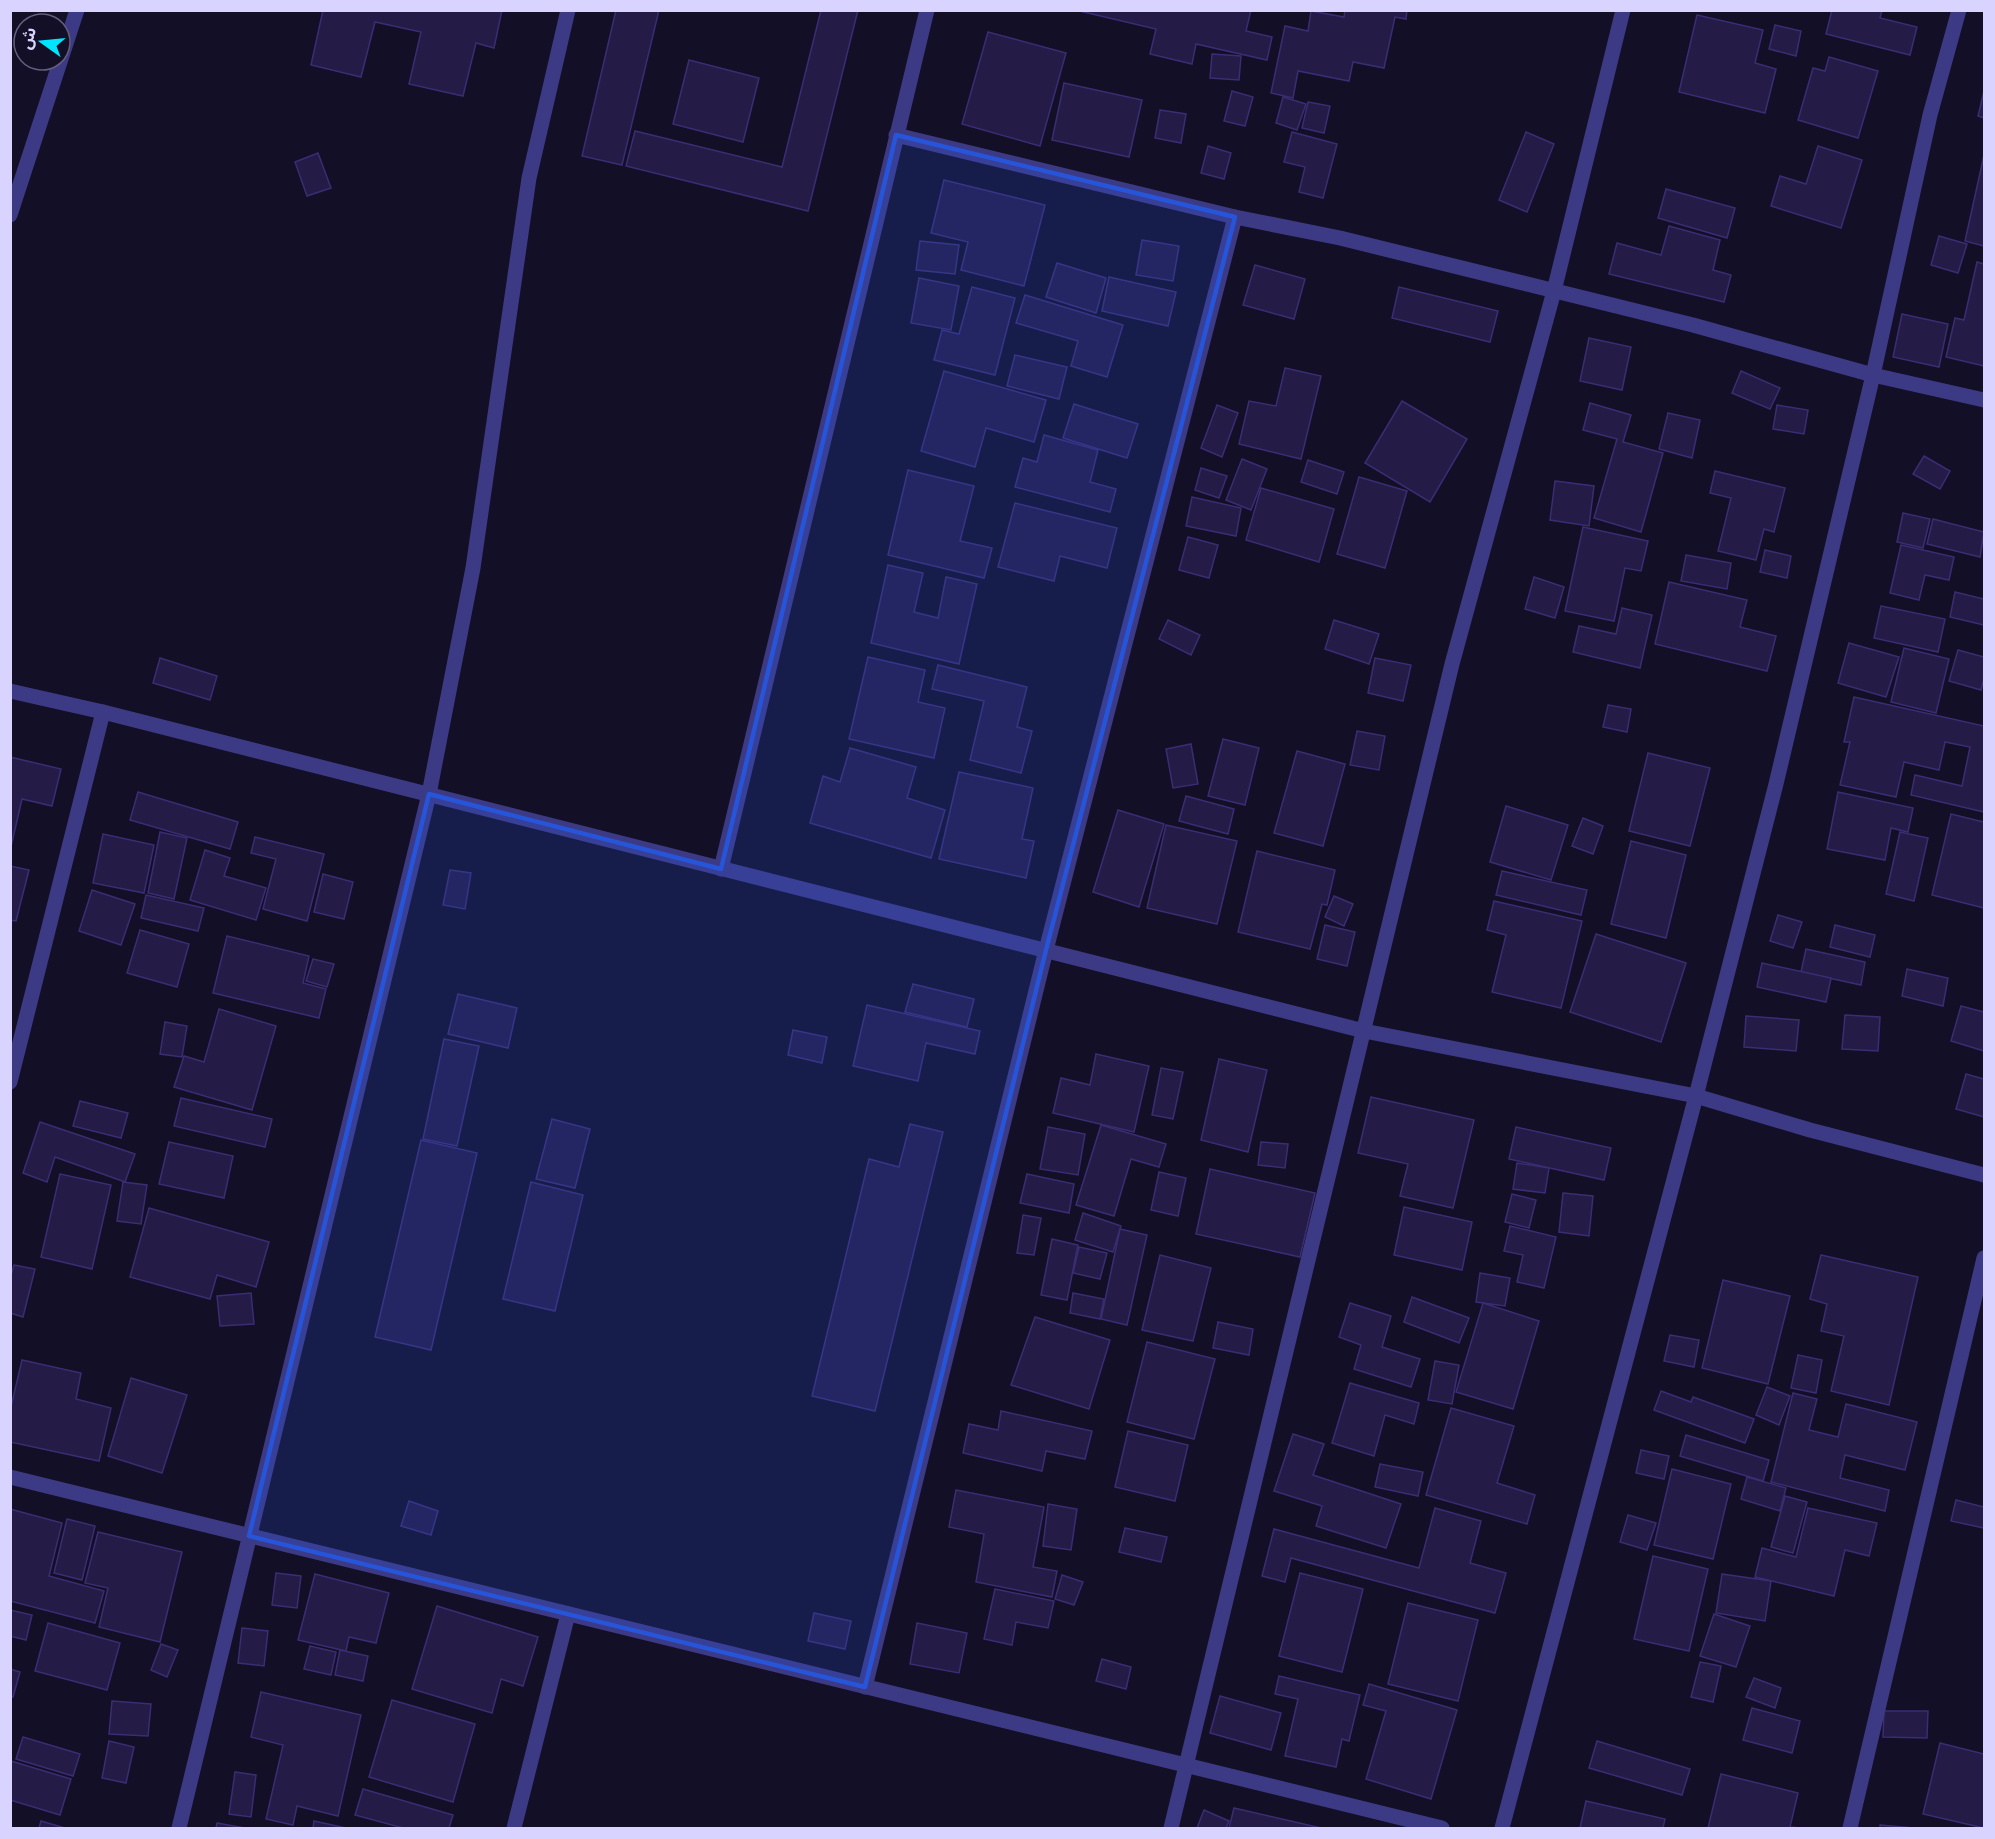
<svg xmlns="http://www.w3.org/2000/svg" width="1995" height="1839" font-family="'Asap Condensed','Noto Sans Arabic',sans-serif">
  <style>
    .building { fill: #241b47; stroke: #3b2d73; stroke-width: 1.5 }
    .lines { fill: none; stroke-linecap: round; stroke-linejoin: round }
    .minor { stroke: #3d3a85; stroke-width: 15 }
    .marked { fill: #2655da; fill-opacity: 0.2; stroke: #2655da; stroke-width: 4.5; stroke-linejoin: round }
  </style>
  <rect width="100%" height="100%" fill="#130f26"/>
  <g class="building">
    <polygon points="323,10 502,10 494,48 476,43 463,96 409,84 421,32 375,22 361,77 311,65"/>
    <polygon points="616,10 659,10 622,165 582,156"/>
    <polygon points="821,10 858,10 808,211 626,166 635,131 782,167"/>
    <polygon points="1075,10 1251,10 1246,31 1272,37 1267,60 1196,44 1192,64 1150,54 1156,29"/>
    <polygon points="1345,10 1407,10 1406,19 1395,17 1384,68 1353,62 1349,81 1298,71 1293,98 1271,93 1285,26 1308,31 1311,11 1344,17"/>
    <polygon points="1832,10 1882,10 1880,18 1917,27 1910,55 1826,34"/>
    <polygon points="1697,15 1763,30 1755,63 1776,69 1765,113 1679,92"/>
    <polygon points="1775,25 1801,31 1796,56 1769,49"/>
    <polygon points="988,32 1066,53 1040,146 962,124"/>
    <polygon points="1212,54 1241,56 1239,80 1210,78"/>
    <polygon points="1829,57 1878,71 1858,138 1798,120 1813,68 1825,71"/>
    <polygon points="689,60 759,78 743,142 673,124"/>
    <polygon points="1064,83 1142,100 1129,157 1052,140"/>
    <polygon points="1232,91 1253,97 1245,126 1224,121"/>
    <polygon points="1984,91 1984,118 1978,116"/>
    <polygon points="1283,97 1306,104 1297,130 1276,123"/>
    <polygon points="1308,102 1330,106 1324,133 1302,128"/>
    <polygon points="1160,110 1186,114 1181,143 1155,138"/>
    <polygon points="1292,132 1337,144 1323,198 1299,192 1305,167 1284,162"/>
    <polygon points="1526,132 1554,144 1527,212 1499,200"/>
    <polygon points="1208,146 1231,153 1224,179 1201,173"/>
    <polygon points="1818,146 1862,160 1841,228 1771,206 1780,176 1806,184"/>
    <polygon points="318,153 331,188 307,196 295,162"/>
    <polygon points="1984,155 1984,246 1965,241"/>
    <polygon points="944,180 1045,205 1024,286 961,270 968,242 931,233"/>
    <polygon points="1666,189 1735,208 1727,238 1658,218"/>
    <polygon points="1669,226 1720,240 1713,270 1731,275 1724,302 1609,274 1617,243 1661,255"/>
    <polygon points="1939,236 1967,244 1958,273 1931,265"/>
    <polygon points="1142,240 1179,246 1173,281 1136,275"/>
    <polygon points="920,241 959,245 955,274 916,270"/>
    <polygon points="1977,262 1984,264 1984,366 1946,357 1955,318 1964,320"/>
    <polygon points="1057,263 1106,278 1096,313 1046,297"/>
    <polygon points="1255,265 1305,279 1294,319 1243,305"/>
    <polygon points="1109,277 1176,292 1168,326 1102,311"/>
    <polygon points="919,278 959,286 951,330 911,323"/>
    <polygon points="972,287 1015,298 995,375 934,360 942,330 959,334"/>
    <polygon points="1399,287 1498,311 1490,342 1392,318"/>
    <polygon points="1025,295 1123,325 1107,377 1071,366 1078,341 1016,323"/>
    <polygon points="1902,314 1948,324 1939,367 1893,357"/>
    <polygon points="1589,338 1631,347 1622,390 1580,381"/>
    <polygon points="1015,355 1067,367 1059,399 1007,386"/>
    <polygon points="1285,368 1321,376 1301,459 1239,444 1249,401 1276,406"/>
    <polygon points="944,371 1046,400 1034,442 986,428 975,467 921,451"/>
    <polygon points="1741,371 1780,388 1770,409 1732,393"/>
    <polygon points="1402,401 1467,439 1430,502 1365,463"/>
    <polygon points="1590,403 1631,415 1623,442 1663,453 1641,532 1594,518 1617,439 1583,430"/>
    <polygon points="1074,404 1138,424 1127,458 1063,438"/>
    <polygon points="1217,405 1238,413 1222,457 1201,448"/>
    <polygon points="1777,405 1808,410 1804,434 1773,429"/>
    <polygon points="1668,413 1700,420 1692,458 1659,449"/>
    <polygon points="1044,435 1098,450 1090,482 1116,489 1110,512 1015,487 1023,458 1037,462"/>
    <polygon points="1924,456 1950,471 1940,489 1913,474"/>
    <polygon points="1242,459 1267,469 1251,510 1226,500"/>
    <polygon points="1308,460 1344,472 1337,494 1301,482"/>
    <polygon points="1201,468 1227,476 1219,498 1195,490"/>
    <polygon points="908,470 974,486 960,541 992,548 984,578 888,555"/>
    <polygon points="1715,471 1785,488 1774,532 1764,529 1756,560 1718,551 1731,498 1710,493"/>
    <polygon points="1359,477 1407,491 1385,568 1337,554"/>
    <polygon points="1555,481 1594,486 1589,526 1550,520"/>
    <polygon points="1261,488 1334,509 1319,562 1246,540"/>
    <polygon points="1192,497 1241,508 1236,536 1186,526"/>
    <polygon points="1015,503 1117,528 1107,568 1060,556 1054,581 998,567"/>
    <polygon points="1903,513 1930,519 1923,548 1897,542"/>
    <polygon points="1933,519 1984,532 1980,557 1927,544"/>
    <polygon points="1583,527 1648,541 1641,571 1625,568 1614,621 1565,611"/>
    <polygon points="1188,537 1218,545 1209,578 1179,570"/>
    <polygon points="1901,545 1954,557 1949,580 1925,575 1919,600 1890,593"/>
    <polygon points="1765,550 1791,556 1787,578 1760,572"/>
    <polygon points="1686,555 1731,563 1727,589 1681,581"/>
    <polygon points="888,565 923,573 914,612 938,618 946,577 977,584 959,664 871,643"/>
    <polygon points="1534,577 1564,587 1555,618 1525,609"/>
    <polygon points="1669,582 1747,600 1740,627 1776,636 1767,671 1655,644"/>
    <polygon points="1955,592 1984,599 1984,625 1950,617"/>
    <polygon points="1881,606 1945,619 1938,652 1874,638"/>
    <polygon points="1622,608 1652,615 1640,668 1573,652 1579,626 1616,634"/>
    <polygon points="1168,620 1200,635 1191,655 1159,639"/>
    <polygon points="1334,620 1379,634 1369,664 1325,649"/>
    <polygon points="1849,643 1899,657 1886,697 1838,683"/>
    <polygon points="1904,648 1949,659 1936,713 1891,702"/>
    <polygon points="1958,650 1984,657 1984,678 1981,690 1949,681"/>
    <polygon points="868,657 925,670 918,702 945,708 934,758 849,739"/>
    <polygon points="160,658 217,676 210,700 153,683"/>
    <polygon points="1375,658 1411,665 1403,701 1368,693"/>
    <polygon points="938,665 1027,687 1017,727 1032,731 1021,773 970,760 984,701 932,689"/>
    <polygon points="1854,697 1984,726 1984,812 1911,795 1915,775 1962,786 1970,747 1945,742 1939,770 1904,762 1896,797 1840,785 1850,742 1844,742"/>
    <polygon points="1608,705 1631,709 1627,732 1603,727"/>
    <polygon points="1357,731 1385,736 1379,770 1350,765"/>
    <polygon points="1223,739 1259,748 1245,805 1208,796"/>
    <polygon points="1191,744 1198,784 1173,788 1166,749"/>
    <polygon points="850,748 916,767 907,798 945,810 931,858 810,823 823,776 840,782"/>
    <polygon points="1297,751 1345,764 1323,846 1274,833"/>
    <polygon points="1648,753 1710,768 1690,846 1629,831"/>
    <polygon points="10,757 61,769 52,806 22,799 10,851"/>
    <polygon points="959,772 1033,788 1022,839 1034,841 1026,878 939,859"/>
    <polygon points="138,792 238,822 230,849 130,820"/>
    <polygon points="1838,792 1913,808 1908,832 1891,828 1885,860 1827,849"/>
    <polygon points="1186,796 1234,809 1228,834 1179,821"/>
    <polygon points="1506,806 1568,825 1551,880 1490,862"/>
    <polygon points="1118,810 1164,824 1139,907 1093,892"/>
    <polygon points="1951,814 1984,822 1984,908 1932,895"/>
    <polygon points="1583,818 1603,826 1593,854 1572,846"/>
    <polygon points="1166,825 1237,841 1217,924 1147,908"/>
    <polygon points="160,832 187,838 174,899 148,893"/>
    <polygon points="1900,832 1928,838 1914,901 1886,894"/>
    <polygon points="103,834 154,845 144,893 93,883"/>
    <polygon points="255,837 324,854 307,921 263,909 276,859 251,853"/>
    <polygon points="1631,841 1686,855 1666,938 1611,924"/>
    <polygon points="205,850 230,858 224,876 266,888 256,920 190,900"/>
    <polygon points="1257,851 1335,870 1327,905 1322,904 1310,949 1238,932"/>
    <polygon points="10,866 29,870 16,921 10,920"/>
    <polygon points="450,870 471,873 465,909 443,905"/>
    <polygon points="1502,871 1587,890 1581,915 1496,895"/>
    <polygon points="323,874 353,882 344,919 314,912"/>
    <polygon points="92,890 135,904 121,945 79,931"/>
    <polygon points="146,895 204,908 198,931 141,918"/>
    <polygon points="1334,896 1353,904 1344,926 1325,917"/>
    <polygon points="1494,901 1582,921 1561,1008 1492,992 1506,935 1487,930"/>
    <polygon points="1778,915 1802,922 1793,948 1770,941"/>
    <polygon points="1325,925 1355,932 1347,966 1317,959"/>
    <polygon points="1835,925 1875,935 1870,957 1830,947"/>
    <polygon points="140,930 189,944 177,987 127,973"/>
    <polygon points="1596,934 1686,963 1661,1042 1570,1012"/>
    <polygon points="227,936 309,956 303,983 326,989 319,1018 213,993"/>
    <polygon points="1806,949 1865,962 1861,985 1801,972"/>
    <polygon points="313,959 334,964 327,987 306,981"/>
    <polygon points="1762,963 1831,978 1826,1002 1757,987"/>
    <polygon points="1907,969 1948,978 1943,1006 1902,996"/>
    <polygon points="913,984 974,999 967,1027 905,1012"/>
    <polygon points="458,994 517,1008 508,1048 448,1034"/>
    <polygon points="867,1005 980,1031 975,1054 926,1043 918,1081 853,1066"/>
    <polygon points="1961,1006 1984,1012 1984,1051 1951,1041"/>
    <polygon points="219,1009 276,1026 252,1110 174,1087 184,1056 204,1062"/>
    <polygon points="1845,1015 1880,1017 1878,1051 1842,1049"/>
    <polygon points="1746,1016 1799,1020 1796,1051 1744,1047"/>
    <polygon points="165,1022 187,1026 182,1057 160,1054"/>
    <polygon points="793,1030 827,1037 822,1063 788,1055"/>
    <polygon points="444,1039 479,1046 457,1146 423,1139"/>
    <polygon points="1096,1054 1149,1066 1134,1132 1053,1113 1061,1078 1090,1085"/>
    <polygon points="1219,1059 1267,1070 1248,1152 1201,1140"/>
    <polygon points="1161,1068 1183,1072 1173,1119 1152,1115"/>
    <polygon points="1966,1074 1984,1079 1984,1117 1956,1109"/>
    <polygon points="1371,1097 1474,1120 1453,1208 1400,1196 1408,1164 1358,1153"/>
    <polygon points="181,1098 272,1119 265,1147 174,1126"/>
    <polygon points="80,1101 128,1113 121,1138 73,1126"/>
    <polygon points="552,1119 590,1129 575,1188 536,1179"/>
    <polygon points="40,1122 135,1154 125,1182 55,1157 47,1182 23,1173"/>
    <polygon points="910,1124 943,1132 875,1411 812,1396 869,1159 899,1167"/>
    <polygon points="1101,1125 1166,1144 1159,1167 1131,1159 1114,1216 1076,1205"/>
    <polygon points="1048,1127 1085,1134 1078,1175 1040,1169"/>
    <polygon points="1516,1127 1611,1148 1604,1180 1509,1159"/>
    <polygon points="421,1140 477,1153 431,1350 375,1337"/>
    <polygon points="169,1142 233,1156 224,1198 159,1184"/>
    <polygon points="1261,1142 1288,1144 1285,1168 1258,1165"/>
    <polygon points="1517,1163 1549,1168 1545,1193 1513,1189"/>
    <polygon points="1210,1169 1315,1193 1300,1257 1196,1234"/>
    <polygon points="1159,1172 1186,1178 1178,1216 1151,1210"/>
    <polygon points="60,1174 111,1185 92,1269 41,1257"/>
    <polygon points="1027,1174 1074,1184 1069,1213 1020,1203"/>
    <polygon points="123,1182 147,1185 141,1224 117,1221"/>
    <polygon points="531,1182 583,1195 555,1311 503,1299"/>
    <polygon points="1563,1193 1593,1196 1589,1236 1559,1232"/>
    <polygon points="1512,1194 1536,1200 1529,1228 1505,1222"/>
    <polygon points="1404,1207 1472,1222 1462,1270 1394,1255"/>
    <polygon points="149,1208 269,1242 256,1287 217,1275 210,1299 130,1277"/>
    <polygon points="1083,1213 1121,1226 1113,1252 1075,1240"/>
    <polygon points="1023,1215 1041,1218 1034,1255 1017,1253"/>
    <polygon points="1510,1226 1556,1237 1544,1288 1517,1282 1523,1255 1504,1251"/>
    <polygon points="1120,1229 1147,1235 1127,1325 1101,1319"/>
    <polygon points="1052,1239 1078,1245 1067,1300 1041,1295"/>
    <polygon points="1079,1247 1107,1253 1100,1279 1073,1273"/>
    <polygon points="1160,1255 1211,1268 1193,1341 1142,1330"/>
    <polygon points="1821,1255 1918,1277 1889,1405 1831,1391 1844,1336 1821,1331 1827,1304 1810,1299"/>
    <polygon points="14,1265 35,1269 23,1317 10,1313 10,1279"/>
    <polygon points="1480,1273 1510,1278 1505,1306 1476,1302"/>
    <polygon points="1723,1280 1790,1296 1768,1384 1702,1368"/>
    <polygon points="251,1293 254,1324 220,1326 217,1296"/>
    <polygon points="1073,1293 1104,1299 1100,1319 1070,1313"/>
    <polygon points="1412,1297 1469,1318 1459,1343 1404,1322"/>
    <polygon points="1350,1303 1391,1316 1382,1347 1420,1359 1411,1387 1354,1369 1361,1345 1339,1337"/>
    <polygon points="1483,1303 1539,1321 1513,1409 1456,1392"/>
    <polygon points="1035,1317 1110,1340 1089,1409 1011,1385"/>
    <polygon points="1218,1322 1253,1329 1249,1355 1213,1348"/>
    <polygon points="1670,1335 1699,1340 1694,1367 1664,1361"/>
    <polygon points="1147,1342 1215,1359 1194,1439 1127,1422"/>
    <polygon points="1798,1355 1822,1360 1816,1393 1791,1388"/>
    <polygon points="22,1360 81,1373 76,1399 111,1408 99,1461 10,1442 10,1411"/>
    <polygon points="1435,1361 1459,1365 1452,1404 1428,1400"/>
    <polygon points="131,1378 187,1395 162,1473 108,1456"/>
    <polygon points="1350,1383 1419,1403 1414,1424 1385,1415 1374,1456 1332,1443"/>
    <polygon points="1767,1387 1790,1396 1779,1425 1756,1415"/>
    <polygon points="1661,1391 1691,1402 1693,1397 1754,1419 1745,1443 1654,1410"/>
    <polygon points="1793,1393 1817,1399 1809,1430 1838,1437 1846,1404 1917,1422 1905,1470 1845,1455 1840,1478 1889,1490 1885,1511 1771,1482"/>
    <polygon points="1451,1408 1514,1426 1497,1483 1535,1495 1527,1524 1426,1495"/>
    <polygon points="1001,1411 1092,1431 1085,1459 1046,1451 1042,1471 963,1453 969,1424 998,1430"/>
    <polygon points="1128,1431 1188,1445 1175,1501 1115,1487"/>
    <polygon points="1293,1434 1324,1444 1313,1475 1401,1504 1386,1548 1316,1526 1322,1506 1274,1491"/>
    <polygon points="1686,1435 1769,1460 1763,1481 1680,1456"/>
    <polygon points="1641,1450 1669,1456 1664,1479 1636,1473"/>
    <polygon points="1380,1464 1423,1472 1418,1496 1375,1487"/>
    <polygon points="1672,1469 1731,1484 1713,1559 1654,1545"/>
    <polygon points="1747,1477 1786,1488 1780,1511 1741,1499"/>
    <polygon points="956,1490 1044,1507 1033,1567 1057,1571 1052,1597 976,1582 984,1534 949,1527"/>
    <polygon points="1785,1496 1807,1502 1793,1553 1771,1547"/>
    <polygon points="1956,1500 1984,1507 1984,1528 1951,1521"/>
    <polygon points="409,1501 438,1511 431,1535 401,1526"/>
    <polygon points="1048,1504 1077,1509 1071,1550 1043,1546"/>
    <polygon points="1435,1508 1481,1521 1470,1563 1506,1573 1495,1613 1291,1558 1285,1582 1262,1576 1274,1529 1419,1568"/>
    <polygon points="1808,1508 1877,1523 1869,1556 1845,1550 1834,1596 1755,1577 1762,1548 1796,1557"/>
    <polygon points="10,1509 62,1523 49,1576 104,1591 95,1623 10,1601"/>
    <polygon points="1628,1515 1656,1523 1647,1550 1620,1542"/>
    <polygon points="67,1519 95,1526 82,1580 54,1573"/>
    <polygon points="1125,1528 1167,1537 1161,1562 1119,1552"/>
    <polygon points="98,1532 182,1552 160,1642 99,1627 108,1588 85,1583"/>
    <polygon points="1653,1556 1708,1569 1689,1651 1634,1639"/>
    <polygon points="276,1573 301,1576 297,1608 272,1605"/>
    <polygon points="1300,1573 1363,1589 1342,1672 1279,1656"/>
    <polygon points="315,1574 389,1593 376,1643 349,1637 346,1651 298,1640"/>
    <polygon points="1722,1574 1771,1581 1765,1621 1716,1613"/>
    <polygon points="1062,1575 1083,1582 1074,1605 1055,1599"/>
    <polygon points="995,1589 1054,1601 1048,1628 1016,1622 1012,1645 984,1639"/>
    <polygon points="1408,1603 1478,1620 1458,1701 1388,1684"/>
    <polygon points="437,1606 538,1637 523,1686 501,1679 492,1713 412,1689"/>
    <polygon points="10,1610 32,1615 26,1640 10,1636"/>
    <polygon points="814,1613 851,1621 845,1649 808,1641"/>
    <polygon points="1714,1614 1750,1626 1736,1667 1700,1656"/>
    <polygon points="48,1623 120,1643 107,1690 35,1671"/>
    <polygon points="917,1623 967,1633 959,1673 910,1664"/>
    <polygon points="242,1628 268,1631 264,1666 238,1663"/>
    <polygon points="161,1644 178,1650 167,1677 151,1670"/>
    <polygon points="310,1646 336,1652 331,1675 304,1669"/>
    <polygon points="340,1650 368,1656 363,1681 335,1675"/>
    <polygon points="1102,1659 1131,1667 1126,1689 1096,1681"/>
    <polygon points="1700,1662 1721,1666 1713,1702 1691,1697"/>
    <polygon points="10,1669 20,1672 13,1697 10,1696"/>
    <polygon points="1279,1676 1360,1695 1349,1741 1342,1739 1336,1767 1285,1756 1298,1699 1275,1694"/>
    <polygon points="1754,1678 1781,1688 1775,1708 1746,1697"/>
    <polygon points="1369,1684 1457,1710 1431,1799 1366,1779 1386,1711 1363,1705"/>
    <polygon points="261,1692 361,1715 338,1816 297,1806 293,1825 266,1819 283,1745 251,1737"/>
    <polygon points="1220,1696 1281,1713 1271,1750 1210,1733"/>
    <polygon points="392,1700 475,1724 453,1802 369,1777"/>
    <polygon points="112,1701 151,1704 148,1736 109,1734"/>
    <polygon points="1752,1708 1800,1721 1792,1753 1743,1740"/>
    <polygon points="1884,1711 1928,1711 1927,1738 1883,1737"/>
    <polygon points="23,1737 80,1754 73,1776 16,1759"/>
    <polygon points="109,1741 134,1747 126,1783 102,1778"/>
    <polygon points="1597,1741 1690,1769 1682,1795 1589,1768"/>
    <polygon points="1940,1743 1984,1754 1984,1828 1923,1814"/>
    <polygon points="11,1761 71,1779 60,1815 10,1800"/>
    <polygon points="235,1772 256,1775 251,1817 229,1814"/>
    <polygon points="1721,1774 1798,1793 1790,1827 1800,1828 1708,1828"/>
    <polygon points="363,1789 453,1815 449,1828 403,1828 355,1815"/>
    <polygon points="1586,1801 1665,1819 1663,1828 1580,1828"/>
    <polygon points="1234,1808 1321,1828 1229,1828"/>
    <polygon points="1204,1810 1229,1821 1226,1828 1197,1828"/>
    <polygon points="41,1821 65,1828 39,1828"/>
    <polygon points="314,1821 346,1828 313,1828"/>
    <polygon points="217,1823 245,1828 216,1828"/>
    <polygon points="1880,1825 1914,1828 1880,1828"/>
  </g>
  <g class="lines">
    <g class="minor">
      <polyline points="896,135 1235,217 1340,238 1693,325 1873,375 1984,400"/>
      <polyline points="10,215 77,10"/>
      <polyline points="10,691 103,712 1364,1031 1696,1096 1810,1130 1984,1175"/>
      <polyline points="721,869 927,10"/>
      <polyline points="10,1082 103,712"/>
      <polyline points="10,1477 1442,1828"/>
      <polyline points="865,1687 1046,950 1235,217"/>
      <polyline points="179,1828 429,794 473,568 529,178 568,10"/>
      <polyline points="514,1828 568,1614"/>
      <polyline points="1171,1828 1452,664 1554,291 1623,10"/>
      <polyline points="1502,1828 1696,1096 1776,784 1873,375 1930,115 1959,10"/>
      <polyline points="1850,1828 1984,1258"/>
    </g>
  </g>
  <path class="marked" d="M896 135 1235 217 1046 950 865 1687 249 1536 429 794 721 869Z"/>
  <rect width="1995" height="1839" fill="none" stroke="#d9d4ff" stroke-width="24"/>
  <g transform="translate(42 42) rotate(285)"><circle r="28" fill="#130f26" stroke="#625e7d" stroke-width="1.5"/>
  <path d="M0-4.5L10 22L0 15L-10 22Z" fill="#00e5ff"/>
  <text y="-9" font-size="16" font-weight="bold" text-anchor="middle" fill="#d9d4ff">ش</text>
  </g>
</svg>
